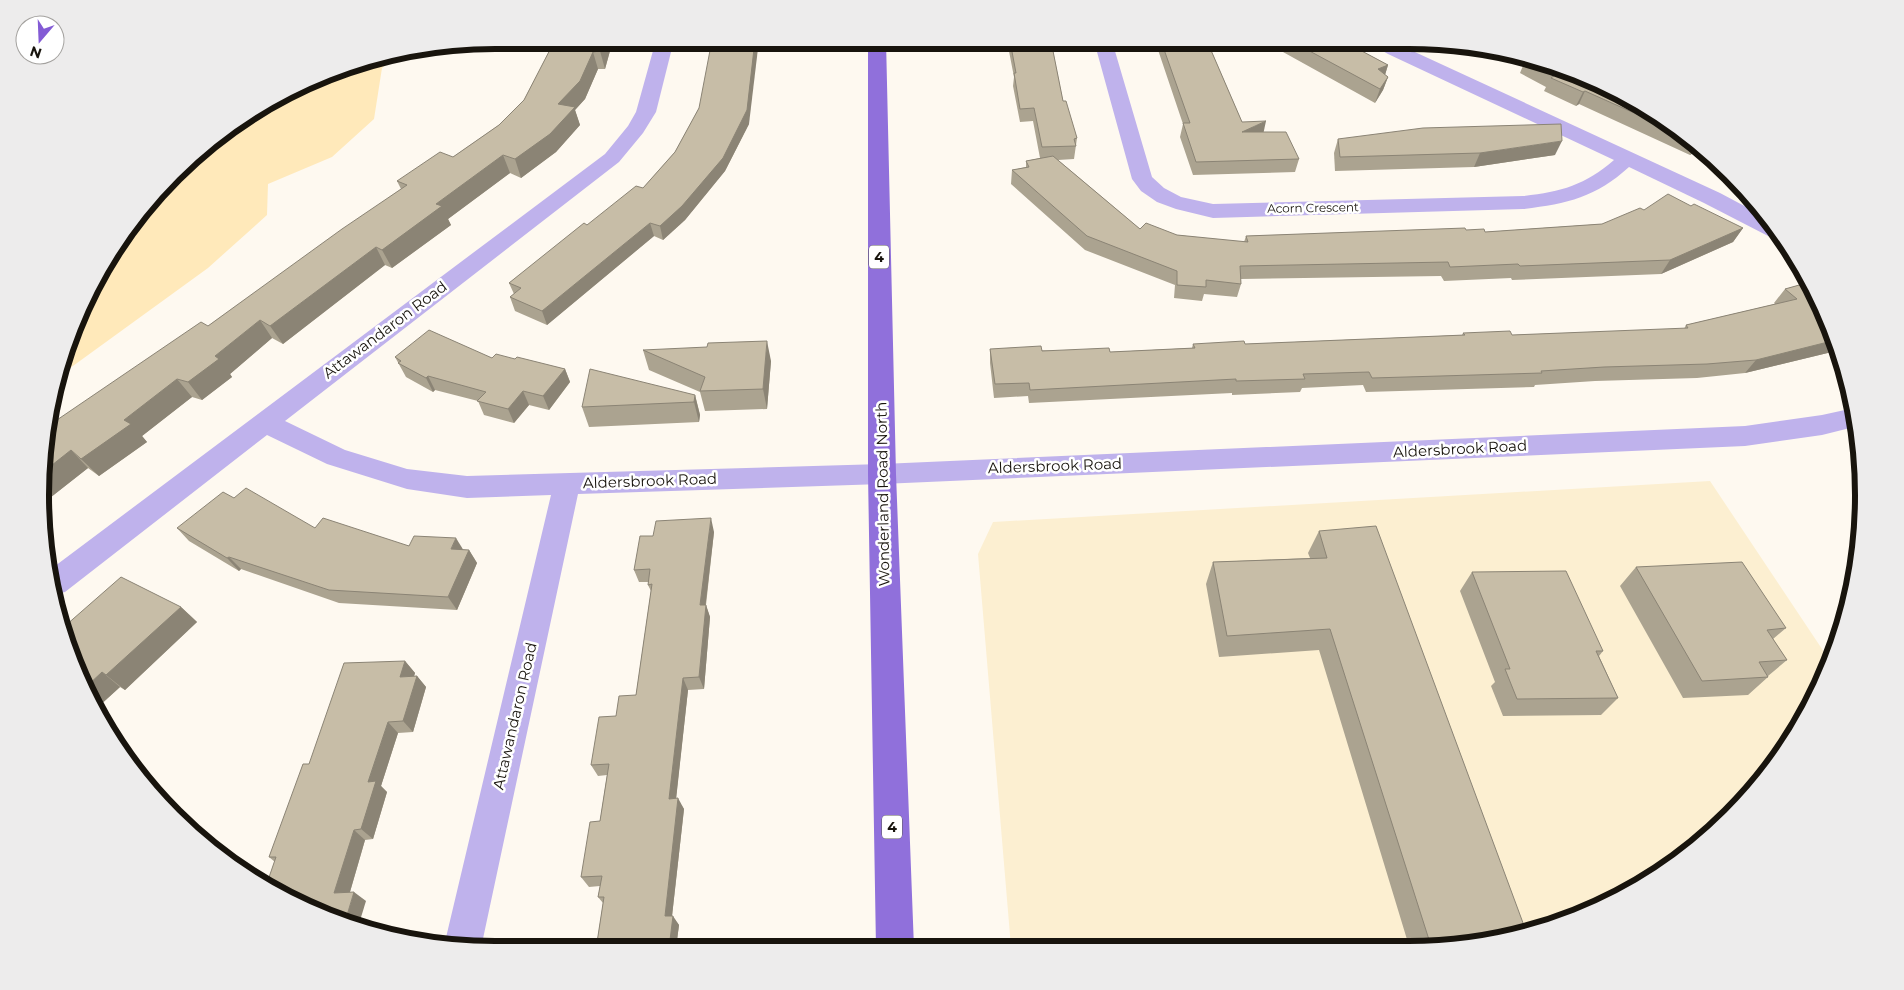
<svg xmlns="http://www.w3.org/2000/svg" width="1904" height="990" font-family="Montserrat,sans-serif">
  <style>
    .built { fill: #fcefd1 }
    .green { fill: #ffe9ba }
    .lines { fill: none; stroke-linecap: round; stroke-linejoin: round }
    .minor { fill: #bfb2ec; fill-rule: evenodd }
    .major { fill: #9070db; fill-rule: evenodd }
    .wall { fill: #aba390 }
    .shaded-wall { fill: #8b8475 }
    .building { fill: #c7bda7; stroke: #8b8475 }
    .labels { text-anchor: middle; stroke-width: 5; stroke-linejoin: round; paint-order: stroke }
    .far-street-label { font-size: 12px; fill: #18140d; stroke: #fff }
    .shield { fill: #fff; stroke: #5d5a56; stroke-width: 1 }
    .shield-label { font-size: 14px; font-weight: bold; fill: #18140d }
    .street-label { font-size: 15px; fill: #18140d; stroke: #fff }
    .rim { fill: none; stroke: #18140d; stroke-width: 6 }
  </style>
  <rect width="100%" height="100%" fill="#fef9f0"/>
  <polygon class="built" points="1710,481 1830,661 1817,697 1751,795 1686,856 1583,915 1469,946 1011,947 978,554 993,522"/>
  <polygon class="green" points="397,56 382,68 374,119 332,157 268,184 267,215 208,268 55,379 117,242 218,134 348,64"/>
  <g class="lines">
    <g class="minor">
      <polygon points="656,40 674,40 656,112 643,133 619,162 285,421 345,450 407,469 467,476 882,464 1745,426 1822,415 1854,408 1858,426 1822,435 1745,446 882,484 578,494 481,948 466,949 444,946 551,495 467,498 407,489 327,464 267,435 65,592 57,594 51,569 605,154 628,126 636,112"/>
      <path d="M1094 41H1112L1152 177 1164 188 1181 197 1213 204 1523 196C1561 192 1585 185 1614 160L1388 54 1372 45 1369 41H1391L1720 193 1767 218 1782 238 1770 237 1704 203 1629 167C1596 197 1567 204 1523 209L1213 218 1176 209 1157 202 1141 191 1132 179Z"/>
    </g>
    <polygon class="major" points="868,40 886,40 896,474 914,948 876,948 868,474"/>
  </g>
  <g class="wall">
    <polygon points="555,40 613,40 605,69 598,69 585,99 575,110 580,125 556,152 521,178 510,173 448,219 451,225 392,268 385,265 283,344 272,338 230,374 232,377 202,400 192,397 142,436 147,442 99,476 88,468 46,501 52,507 42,514 51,424 208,326 401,189 397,181 453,157 499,125 524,100"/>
    <polygon points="1007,41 1051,41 1063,101 1077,138 1074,159 1058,160 1140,229 1177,235 1244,242 1246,236 1466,230 1485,232 1602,224 1644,210 1691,206 1743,228 1733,242 1661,274 1512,280 1511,278 1444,281 1441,276 1241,279 1241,284 1237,297 1204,294 1202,301 1174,298 1175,285 1085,250 1011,184 1012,170 1026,167 1026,161 1040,158 1033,121 1020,122 1013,86 1014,77"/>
    <polygon points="1155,41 1207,41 1242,122 1263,132 1299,159 1295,172 1193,175 1180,137 1183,124"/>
    <polygon points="1277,41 1343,41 1388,65 1385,75 1388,77 1383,90 1375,103 1283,52 1284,47"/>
    <polygon points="1527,56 1686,134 1718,164 1693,153 1690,155 1579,104 1576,106 1544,91 1546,87 1520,73"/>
    <polygon points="699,108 749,124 725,171 685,220 663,240 654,236 547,325 515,311 510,297 514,294 509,283 587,225 643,188 675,152"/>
    <polygon points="1338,139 1555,155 1474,167 1335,171 1334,153"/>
    <polygon points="1810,282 1840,350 1745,373 1697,378 1595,381 1535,385 1534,387 1366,392 1363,385 1302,388 1300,392 1232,395 1232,393 1029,403 1028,396 994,398 990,363 990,349 1110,352 1192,348 1193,344 1245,344 1462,335 1463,333 1512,335 1684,329 1686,325 1775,304 1774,303 1785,289"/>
    <polygon points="643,350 771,361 767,409 705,411 700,392 649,370"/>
    <polygon points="395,357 492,358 515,359 565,369 570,382 549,410 529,405 514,423 484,415 478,401 435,390 433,392 406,377"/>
    <polygon points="695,395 700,415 699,422 589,427 582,407"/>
    <polygon points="177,528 315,528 409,546 469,550 477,563 457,610 339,603 241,569 239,571 189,541"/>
    <polygon points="1319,531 1469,946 1409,946 1319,650 1219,657 1206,584 1213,562 1310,558 1308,553"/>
    <polygon points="714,532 706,605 710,617 704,689 688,690 676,798 684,809 672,916 679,925 676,948 596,949 603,903 598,897 600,886 589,887 581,877 600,821 607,775 598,776 591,765 616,716 636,695 651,591 648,585 648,582 639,582 634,570 653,536"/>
    <polygon points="1636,567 1786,628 1773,639 1787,660 1768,676 1768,677 1748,695 1683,698 1620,586"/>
    <polygon points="1472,572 1603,651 1599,656 1618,698 1601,715 1503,716 1491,686 1495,682 1460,591"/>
    <polygon points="181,607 197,622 125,690 120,687 98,707 75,669"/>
    <polygon points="405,661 415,673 414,676 417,676 426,687 413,732 398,733 381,786 387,792 373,839 365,840 350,892 366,901 275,862 269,857 309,764"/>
  </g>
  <g class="shaded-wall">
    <polygon points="603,40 613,40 605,69 600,51"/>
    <polygon points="755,40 759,40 749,124 725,171 685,220 663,240 660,226"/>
    <polygon points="593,52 598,69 585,99 575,110 580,125 556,152 521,178 515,159 558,104"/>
    <polygon points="1388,65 1384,78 1378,69"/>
    <polygon points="1388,77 1383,90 1375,103 1380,89"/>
    <polygon points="1585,91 1579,104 1576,106 1583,92"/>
    <polygon points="1266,121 1263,135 1242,132"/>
    <polygon points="1562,141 1555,155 1474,167 1480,153"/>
    <polygon points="1697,144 1698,145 1693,153 1690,155"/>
    <polygon points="503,155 510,173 448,219 451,225 392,268 382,250 436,204"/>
    <polygon points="650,223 654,236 547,325 542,311"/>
    <polygon points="1743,228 1733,242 1661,274 1670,260"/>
    <polygon points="376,247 385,265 283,344 270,326"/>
    <polygon points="260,320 272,338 230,374 232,377 202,400 188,382 215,356"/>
    <polygon points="1836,340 1840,350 1745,373 1756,360"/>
    <polygon points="767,341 771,361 767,409 763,389"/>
    <polygon points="565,369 570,382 549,410 543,396"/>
    <polygon points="428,376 435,390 433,392 426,378"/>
    <polygon points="177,379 192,397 142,436 147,442 99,476 81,459 124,420"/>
    <polygon points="523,391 529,405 514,423 508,409"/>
    <polygon points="695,395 700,415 699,422 694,402"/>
    <polygon points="71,450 88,468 46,501 52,507 42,514 47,469"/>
    <polygon points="711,518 714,532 704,618 700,605"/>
    <polygon points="456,538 464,551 451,549"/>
    <polygon points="469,550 477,563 457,610 448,597"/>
    <polygon points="229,557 241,569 239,571 227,558"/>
    <polygon points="706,605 710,617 704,689 699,677"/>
    <polygon points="181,607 197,622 125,690 106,675"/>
    <polygon points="405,661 415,673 410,689 400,677"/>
    <polygon points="102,672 120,687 98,707 86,687"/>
    <polygon points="417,676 426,687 413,732 403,721"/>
    <polygon points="683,678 688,690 675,809 669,799"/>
    <polygon points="388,722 398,733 381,786 387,792 373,839 361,829 368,782"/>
    <polygon points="678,798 684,809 671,925 665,916"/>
    <polygon points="354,830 365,840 347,902 334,893"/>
    <polygon points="354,892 366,901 358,927 345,922"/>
    <polygon points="673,916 679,925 676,948 669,948"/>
  </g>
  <g class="building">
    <polygon points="555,40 603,40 600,51 593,52 580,81 558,104 575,107 550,134 515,159 503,155 436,204 442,206 382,250 376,247 270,326 260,320 215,356 219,359 188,382 177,379 124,420 131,424 81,459 71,450 47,469 51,424 201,322 208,326 342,229 407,185 397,181 440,152 453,157 499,125 524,100"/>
    <polygon points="712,40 755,40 747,110 723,158 682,206 660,226 650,223 542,311 510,297 521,288 509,283 584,223 587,225 636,186 643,188 675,152 699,108"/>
    <polygon points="1010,41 1051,41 1063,101 1066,101 1077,138 1074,139 1076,146 1042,147 1034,108 1020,109 1014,73 1016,73"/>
    <polygon points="1161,41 1207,41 1242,122 1266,121 1242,132 1286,132 1299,159 1196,162 1183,123 1190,123"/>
    <polygon points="1291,41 1343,41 1388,65 1378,69 1388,77 1380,89"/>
    <polygon points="1527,56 1610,87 1686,134 1690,138 1585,91 1583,92 1551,78 1555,75 1526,59"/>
    <polygon points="1561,124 1562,141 1480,153 1340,157 1338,139 1423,128"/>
    <polygon points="1053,156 1140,229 1146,223 1177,235 1248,242 1246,236 1465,228 1466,230 1484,229 1485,232 1602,224 1640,208 1644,210 1668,194 1691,206 1694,204 1743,228 1670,260 1520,266 1518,264 1450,267 1448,262 1240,266 1241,284 1206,280 1206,287 1177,285 1177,271 1087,236 1012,170 1029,167 1026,161"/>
    <polygon points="1810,282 1836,340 1756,360 1707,364 1604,367 1541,371 1542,373 1372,378 1369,372 1303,374 1305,379 1236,381 1236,379 1030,390 1029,383 995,384 990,349 1041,346 1042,351 1109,348 1110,352 1195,348 1193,344 1244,341 1245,344 1465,335 1463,333 1510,331 1512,335 1688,328 1686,325 1797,299 1785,289"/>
    <polygon points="429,330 492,358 496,354 515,359 517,357 565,369 543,396 523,391 508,409 477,401 486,392 428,376 426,378 398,363 401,361 395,357"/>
    <polygon points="767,341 763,389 700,391 705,377 643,350 707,347 708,343"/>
    <polygon points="590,369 695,395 694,402 582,407"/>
    <polygon points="246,488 315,528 323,518 409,546 414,536 456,538 451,549 469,550 448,597 329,590 229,557 227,558 177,528 223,492 234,498"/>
    <polygon points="711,518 700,605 706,605 699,677 683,678 669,799 678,798 665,916 673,916 669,948 596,949 604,897 598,897 602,876 581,877 590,822 600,821 609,764 591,765 599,717 616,716 619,696 636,695 652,584 648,585 650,569 634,570 640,536 653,536 656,521"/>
    <polygon points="1376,526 1526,931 1469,946 1431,946 1330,629 1227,636 1213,562 1327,558 1319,531"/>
    <polygon points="1742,562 1786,628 1767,630 1787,660 1759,662 1768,677 1702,681 1636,567"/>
    <polygon points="1566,571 1603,651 1596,651 1618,698 1517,699 1505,669 1510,669 1472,572"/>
    <polygon points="121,577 181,607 106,675 102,672 86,687 75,669 65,626"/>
    <polygon points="405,661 400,677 417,676 403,721 388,722 368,782 376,781 361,829 354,830 334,893 354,892 345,922 294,903 266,886 276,857 269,857 303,764 309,764 344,663"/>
  </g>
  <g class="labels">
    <g class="far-street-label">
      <text transform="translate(1313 208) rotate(-1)" y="4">Acorn Crescent</text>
    </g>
    <g class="shield">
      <rect x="869" y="245.5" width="20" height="23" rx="4"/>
      <rect x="882" y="815.5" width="20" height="23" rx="4"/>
    </g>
    <g class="shield-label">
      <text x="879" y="262">4</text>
      <text x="892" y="832">4</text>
    </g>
    <g class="street-label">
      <text transform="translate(385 330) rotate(-37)" y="5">Attawandaron Road</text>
      <text transform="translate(1460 449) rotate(-3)" y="5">Aldersbrook Road</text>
      <text transform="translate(1055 466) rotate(-2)" y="5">Aldersbrook Road</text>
      <text transform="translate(650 481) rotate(-2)" y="5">Aldersbrook Road</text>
      <text transform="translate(883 494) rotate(-91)" y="5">Wonderland Road North</text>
      <text transform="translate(515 716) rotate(-77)" y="5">Attawandaron Road</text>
    </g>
  </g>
  <path d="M0 0H1904V990H0ZM495 49H1409A446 446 0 0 1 1855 495V495A446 446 0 0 1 1409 941H495A446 446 0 0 1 49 495V495A446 446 0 0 1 495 49Z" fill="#edecec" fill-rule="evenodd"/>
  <path class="rim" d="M495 49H1409A446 446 0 0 1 1855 495V495A446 446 0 0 1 1409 941H495A446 446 0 0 1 49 495V495A446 446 0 0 1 495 49Z"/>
  <g transform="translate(40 40) rotate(199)"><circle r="24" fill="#ffffff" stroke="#a3a19e"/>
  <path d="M0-4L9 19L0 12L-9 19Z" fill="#835bd5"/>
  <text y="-8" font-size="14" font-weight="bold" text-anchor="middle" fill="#18140d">N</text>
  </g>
</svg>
